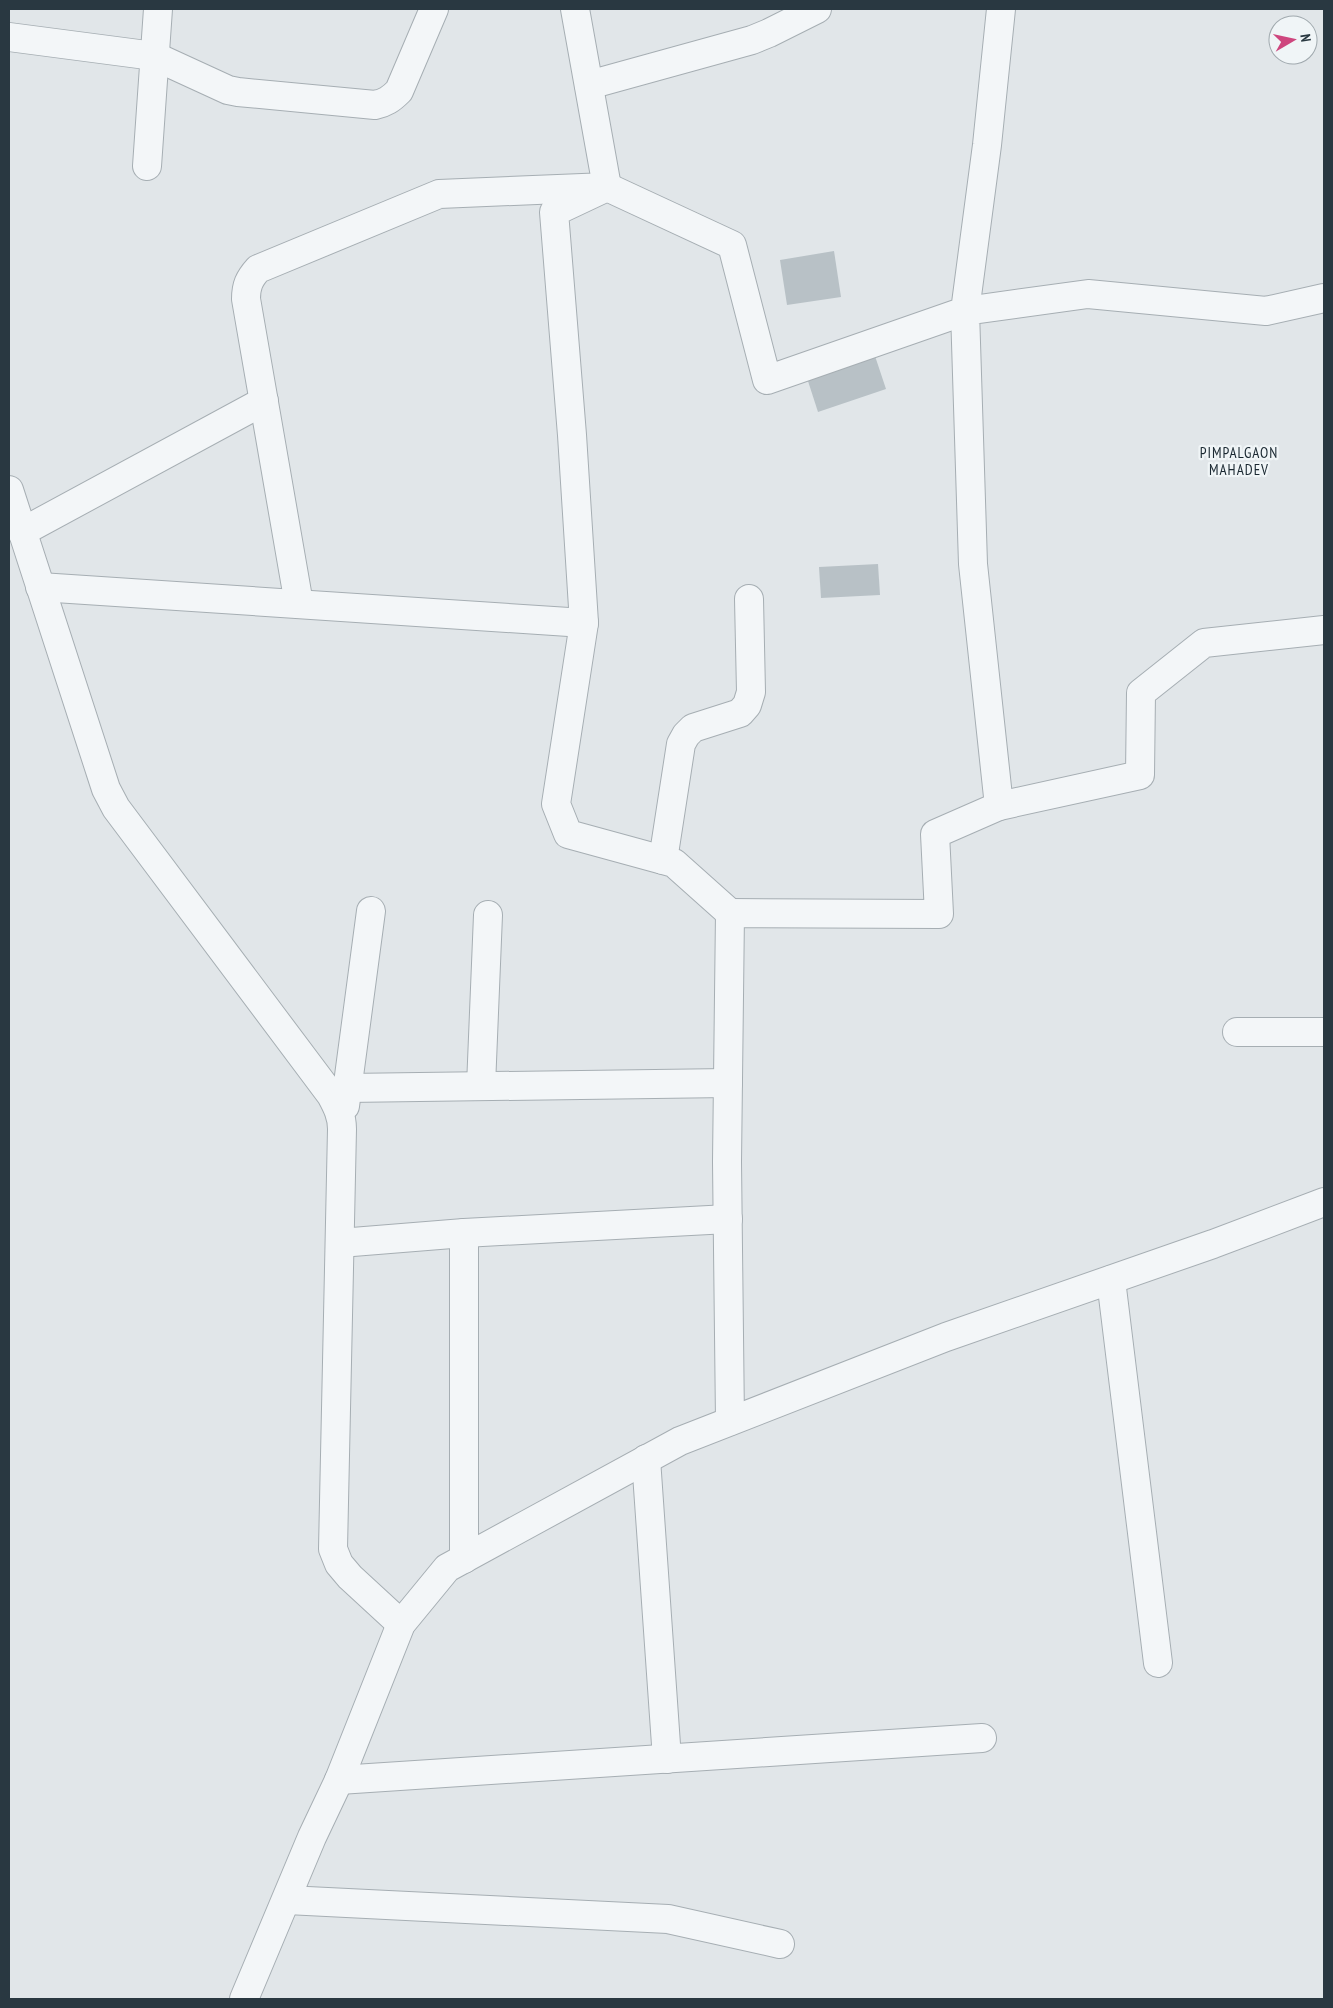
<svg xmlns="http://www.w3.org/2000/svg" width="1333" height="2008" font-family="'PT Sans Narrow',sans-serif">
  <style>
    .building { fill: #b8c1c6 }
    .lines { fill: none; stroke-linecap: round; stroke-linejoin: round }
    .minor-casing { stroke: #a6aeb3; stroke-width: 30 }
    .minor { stroke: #f3f6f8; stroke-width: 28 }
    .labels { text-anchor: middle; stroke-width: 4.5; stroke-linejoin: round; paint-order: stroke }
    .quarter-label { font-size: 15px; letter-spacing: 1px; fill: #1b2932; stroke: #f0f5f7 }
  </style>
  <rect width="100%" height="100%" fill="#e1e6e9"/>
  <g class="building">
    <polygon points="834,251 841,297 787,305 780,260"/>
    <polygon points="875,356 886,389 818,412 807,378"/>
    <polygon points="878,564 880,595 821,598 819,567"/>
  </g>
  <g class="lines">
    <defs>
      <g id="minor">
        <path d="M9 37 154 56 228 90 238 92 375 105C385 103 391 99 399 91L434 9"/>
        <polyline points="589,85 752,40 769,33 817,9"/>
        <polyline points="147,166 158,9"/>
        <path d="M9 490 106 789 116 808 331 1095C337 1106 342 1116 342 1129L333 1549 339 1564 350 1577 401 1624"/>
        <polyline points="22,532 264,401"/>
        <polyline points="40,587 584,623"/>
        <path d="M299 604 246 299C246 286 249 279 258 269L439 194 607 187 575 9"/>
        <polyline points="999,806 1140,775 1141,693 1204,643 1324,630"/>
        <polyline points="663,860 681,744 686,735 693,728 740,713 747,705 751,692 749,599"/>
        <polyline points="730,913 674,863 568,834 556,804 584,623 572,435 554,212 607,187 732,245 767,380 965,311 987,145 1001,9"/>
        <polyline points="1237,1032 1324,1032"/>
        <polyline points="481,1086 488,915"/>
        <polyline points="347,1088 728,1083"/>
        <polyline points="345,1106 371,911"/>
        <polyline points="464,1233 464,1559"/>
        <polyline points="340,1243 464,1233 728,1219"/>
        <polyline points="1111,1280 1158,1663"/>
        <polyline points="730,1421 727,1162 730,913 939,914 935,834 999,806 973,564 965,311 1088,294 1266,311 1324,298"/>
        <polyline points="646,1459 667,1759"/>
        <polyline points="339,1780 982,1738"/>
        <polyline points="287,1900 668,1919 780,1944"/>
        <polyline points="244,1999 312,1837 339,1780 401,1624 447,1568 680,1441 946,1337 1213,1244 1324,1202"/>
      </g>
    </defs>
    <use href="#minor" class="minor-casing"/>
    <use href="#minor" class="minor"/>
  </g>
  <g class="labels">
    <g class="quarter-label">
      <text x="1239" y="458">PIMPALGAON<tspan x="1239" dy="17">MAHADEV</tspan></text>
    </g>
  </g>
  <rect width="1333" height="2008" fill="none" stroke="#293841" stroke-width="20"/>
  <g transform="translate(1293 40) rotate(81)"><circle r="24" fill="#f0f5f7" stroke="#a0a9ae"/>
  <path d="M0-4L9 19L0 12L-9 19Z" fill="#ce467e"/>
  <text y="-8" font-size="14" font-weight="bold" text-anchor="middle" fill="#293841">N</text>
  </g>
</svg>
